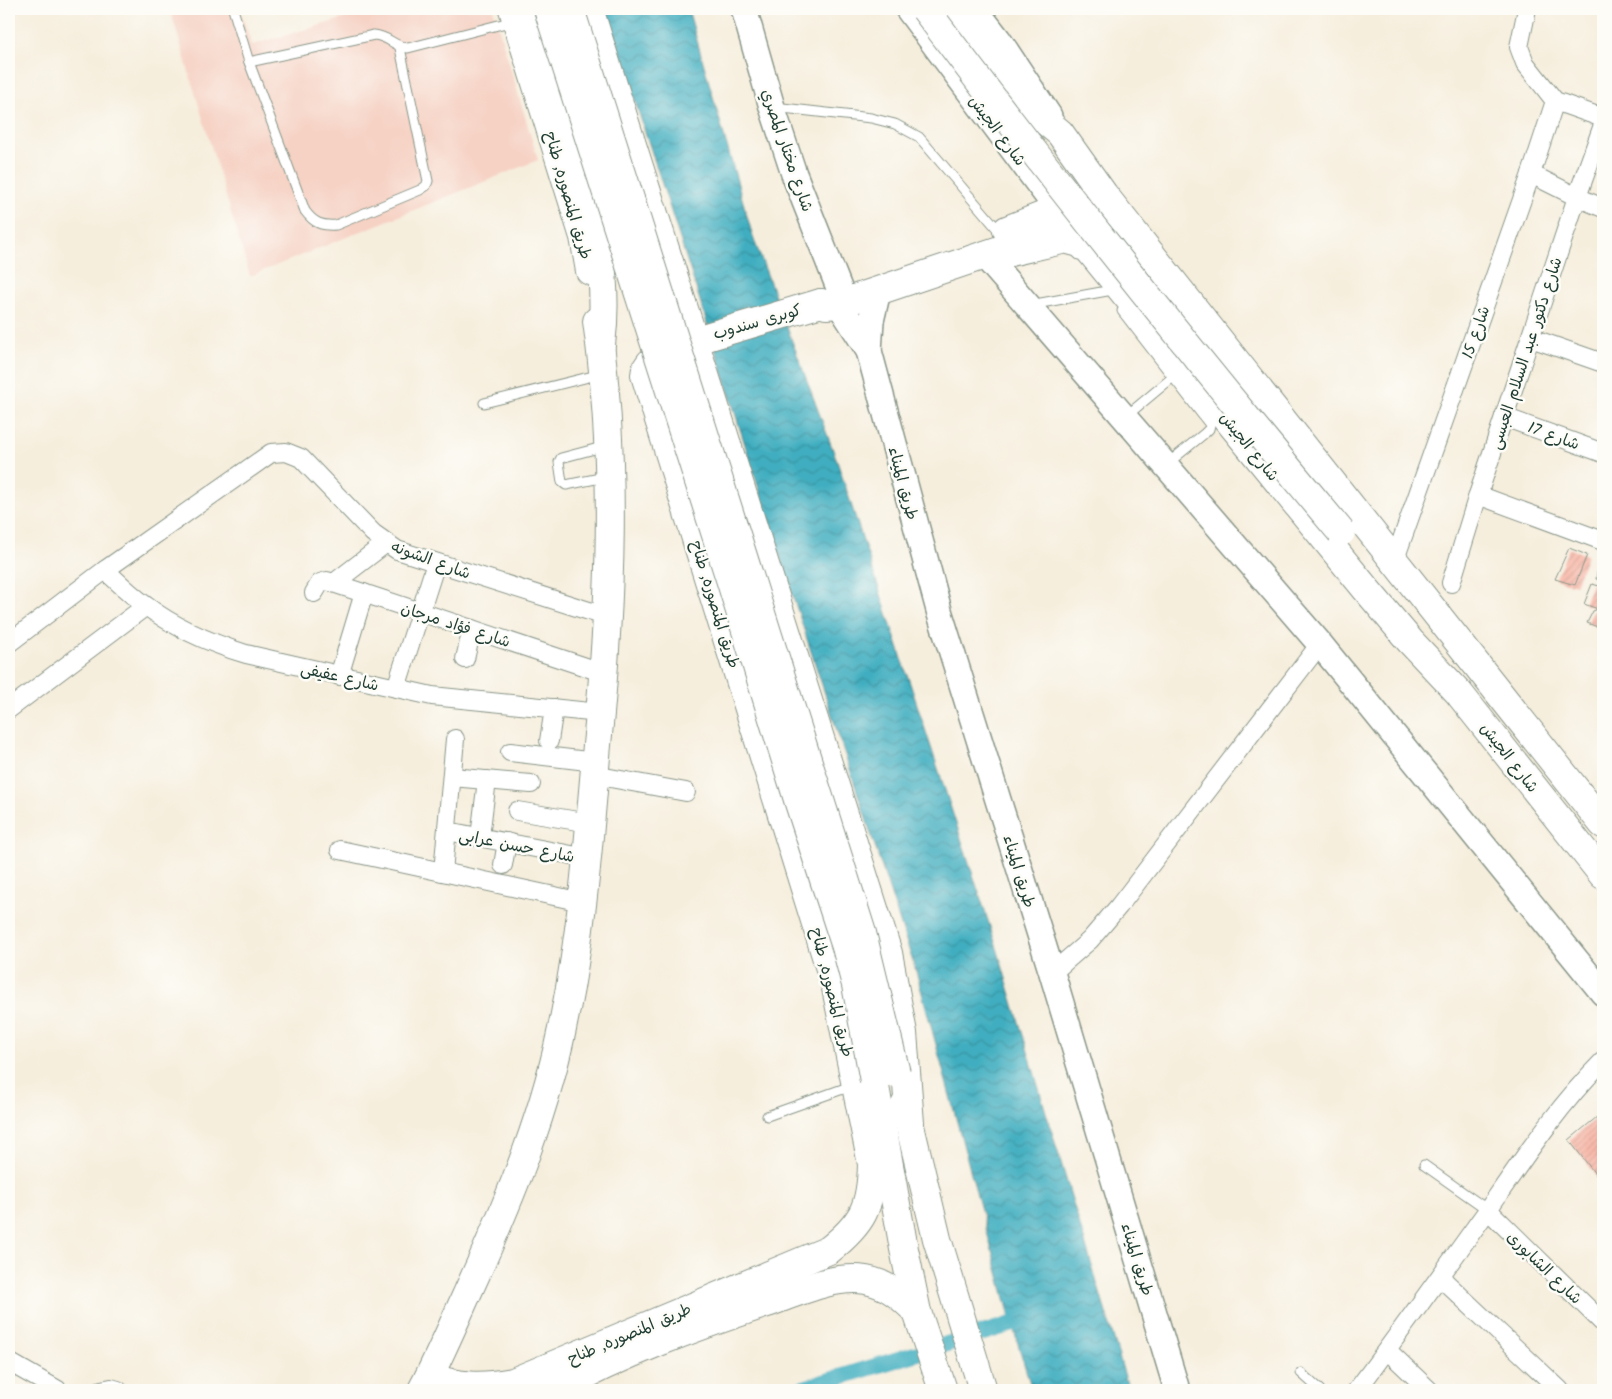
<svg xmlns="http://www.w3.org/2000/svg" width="1612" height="1399" font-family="Kalam,'Playpen Sans Arabic',sans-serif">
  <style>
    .built { fill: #f6d2c4 }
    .water { fill: url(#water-waves); stroke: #30767a }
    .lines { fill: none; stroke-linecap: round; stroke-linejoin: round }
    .canal { stroke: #41aec0; stroke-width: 16 }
    .building { fill: url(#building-hatch) }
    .lane-casing { stroke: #8a9688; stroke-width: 11 }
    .street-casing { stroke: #8a9688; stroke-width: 20 }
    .secondary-casing { stroke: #8a9688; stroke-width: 28 }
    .primary-casing { stroke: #8a9688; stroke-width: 30 }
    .highway-casing { stroke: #8a9688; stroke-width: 30 }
    .lane { stroke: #fff; stroke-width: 9 }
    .street { stroke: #fff; stroke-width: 18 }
    .secondary { stroke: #fff; stroke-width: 25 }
    .primary { stroke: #fff; stroke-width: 28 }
    .highway { stroke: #fff; stroke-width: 28 }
    .primary-bridge-casing { stroke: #8a9688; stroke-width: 30; stroke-linecap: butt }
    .highway-bridge-casing { stroke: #8a9688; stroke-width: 30; stroke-linecap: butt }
    .primary-bridge { stroke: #fff; stroke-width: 28 }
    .highway-bridge { stroke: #fff; stroke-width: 28 }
    .labels { text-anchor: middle; stroke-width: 5; stroke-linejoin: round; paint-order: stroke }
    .street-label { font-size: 16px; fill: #1f3d34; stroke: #fdfcf7 }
  </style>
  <defs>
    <pattern id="water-waves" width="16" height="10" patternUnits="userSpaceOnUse" patternTransform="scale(1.25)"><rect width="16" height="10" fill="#41aec0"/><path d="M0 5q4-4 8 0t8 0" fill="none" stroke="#368f9d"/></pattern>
    <pattern id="building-hatch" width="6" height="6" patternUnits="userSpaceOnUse" patternTransform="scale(1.25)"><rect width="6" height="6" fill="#f8a896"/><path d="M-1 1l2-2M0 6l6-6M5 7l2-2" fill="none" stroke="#c88a7b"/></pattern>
  </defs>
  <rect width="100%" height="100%" fill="#fdfcf7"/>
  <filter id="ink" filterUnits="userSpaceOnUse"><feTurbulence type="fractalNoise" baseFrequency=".02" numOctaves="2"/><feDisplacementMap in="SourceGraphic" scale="10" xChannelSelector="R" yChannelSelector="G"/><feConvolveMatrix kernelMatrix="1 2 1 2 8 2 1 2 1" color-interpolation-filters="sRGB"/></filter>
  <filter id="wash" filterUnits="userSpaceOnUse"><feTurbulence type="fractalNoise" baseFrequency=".0096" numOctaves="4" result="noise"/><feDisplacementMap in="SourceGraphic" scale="20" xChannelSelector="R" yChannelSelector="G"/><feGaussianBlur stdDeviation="1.12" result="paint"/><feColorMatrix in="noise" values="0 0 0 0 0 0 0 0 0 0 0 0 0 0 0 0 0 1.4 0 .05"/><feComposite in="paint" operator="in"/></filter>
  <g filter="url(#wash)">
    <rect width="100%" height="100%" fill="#f6eedd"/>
    <polygon class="built" points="170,9 240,9 252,45 377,9 493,9 538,160 250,276"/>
    <polygon class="water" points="605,9 688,9 753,237 836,458 997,948 1129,1390 1032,1390 1012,1324 916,971 781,560 696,288"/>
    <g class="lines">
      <polyline class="canal" points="798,1390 1012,1324"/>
    </g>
    <g id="blocks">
      <g class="building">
        <polygon points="1569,548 1587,555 1575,585 1555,579"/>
        <polygon points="1598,568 1603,569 1603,581 1596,579"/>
        <polygon points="1592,584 1603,587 1603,629 1587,623 1593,611 1598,609 1584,604"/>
        <polygon points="1603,1112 1603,1184 1569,1140"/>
      </g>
    </g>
  </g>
  <g filter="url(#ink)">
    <use href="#blocks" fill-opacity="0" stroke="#8a9688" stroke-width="1"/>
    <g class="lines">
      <defs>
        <g id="lane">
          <path d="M233 9 249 62 305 211C314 223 321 226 336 225L420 190 426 186 428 181 400 48"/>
          <path d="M249 62 374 35C389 36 394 47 408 48L514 21"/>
          <polyline points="774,107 871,118 895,124 919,137 1000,232"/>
          <polyline points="996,265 1065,249 1076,252 1079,255"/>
          <polyline points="1030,305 1107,291"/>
          <polyline points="1122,311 1210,425 1209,429 1205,433 1167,464"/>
          <polyline points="484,403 601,374"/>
          <polyline points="1125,417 1173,377"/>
          <polyline points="605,477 566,485 562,482 559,462 561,458 606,446"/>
          <polyline points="767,1116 854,1085"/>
          <polyline points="1424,1165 1488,1210"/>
          <polyline points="1301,1373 1320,1390"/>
        </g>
        <g id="street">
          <polyline points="1527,9 1519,47 1525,63 1555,101 1603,118"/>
          <polyline points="1531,174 1577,197 1603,208"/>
          <polyline points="1531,338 1603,363"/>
          <polyline points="1504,417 1603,453"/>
          <polyline points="1478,495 1603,541"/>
          <polyline points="1394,562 1531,174 1555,101"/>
          <path d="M105 570C118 582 131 595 145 605 175 628 210 643 246 654L432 696 600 713"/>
          <polyline points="334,583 386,543"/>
          <polyline points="1451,583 1478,495 1577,197 1603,125"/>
          <polyline points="314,593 320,583 327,581 604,673"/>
          <polyline points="9,643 105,570 271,453 286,452 301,458 373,533 397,550 608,617"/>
          <polyline points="465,659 472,629"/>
          <polyline points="339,676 364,593"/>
          <polyline points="396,688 436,563"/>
          <polyline points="9,709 146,606"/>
          <polyline points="549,741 554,708"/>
          <polyline points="510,752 596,762"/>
          <polyline points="594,775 686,792"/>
          <polyline points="452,777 531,784"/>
          <polyline points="517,811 590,823"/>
          <polyline points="447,831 587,858"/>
          <polyline points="480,837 487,780"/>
          <polyline points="340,850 582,902"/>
          <polyline points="503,865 507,842"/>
          <polyline points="443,872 455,739"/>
          <polyline points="1052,973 1090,940 1119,906 1320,644"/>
          <polyline points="1488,1210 1603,1323"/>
          <polyline points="1440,1277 1560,1390"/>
          <polyline points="1387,1350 1429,1390"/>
          <polyline points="9,1362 58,1390"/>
          <polyline points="101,1390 111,1388 118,1390"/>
          <path d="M1357 1390C1401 1331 1444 1271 1487 1211 1523 1159 1558 1106 1603 1061"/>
        </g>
        <g id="secondary">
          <polyline points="744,9 772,107 794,174 839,288"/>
          <polyline points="908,9 1069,225"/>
          <polyline points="975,9 998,39 1049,116"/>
          <polyline points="985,256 1320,644 1603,993"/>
          <polyline points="839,304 869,351 940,614 1052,973 1177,1390"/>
          <polyline points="869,351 871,321 878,291"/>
        </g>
        <g id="primary">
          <polyline points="513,9 584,237 590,271"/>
          <polyline points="953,9 1011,87 1030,108 1060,133 1104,195 1603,824"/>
          <polyline points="1007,230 1057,210 1096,197"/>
          <polyline points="821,303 826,305 839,304 1041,236 1073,230 1366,589 1410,641 1458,692 1603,875"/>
          <path d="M429 1377C460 1387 481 1388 513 1382L829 1250C863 1223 871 1207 872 1164L836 988 645 375 646 369 650 363 663 355 693 341 821 303"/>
          <path d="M422 1390C440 1356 455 1320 471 1285 511 1197 547 1110 565 1014 583 926 589 835 597 745 611 605 617 462 597 321"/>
          <path d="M557 1390C623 1353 695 1327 767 1303 798 1292 833 1275 866 1280 888 1284 902 1297 917 1312"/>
        </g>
        <g id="highway">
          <path d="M529 9 592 212C602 255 607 300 601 345"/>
          <polyline points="589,9 888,953 903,1033 910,1123"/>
          <polyline points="874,1081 904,1249 917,1312 943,1390"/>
          <polyline points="905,1105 937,1239 983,1390"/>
        </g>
      </defs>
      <use href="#lane" class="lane-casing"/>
      <use href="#street" class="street-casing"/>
      <use href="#secondary" class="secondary-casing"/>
      <use href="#primary" class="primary-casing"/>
      <use href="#highway" class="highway-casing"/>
      <use href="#lane" class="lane"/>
      <use href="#street" class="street"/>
      <use href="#secondary" class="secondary"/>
      <use href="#primary" class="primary"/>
      <use href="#highway" class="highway"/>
      <defs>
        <path id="primary-bridge" d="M925 9C1058 187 1198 361 1341 532"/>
        <g id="highway-bridge">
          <polyline points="548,9 731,582 799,803 846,947 856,985 874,1081"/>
          <polyline points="570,9 862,933 896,1073"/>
        </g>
      </defs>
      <use href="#primary-bridge" class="primary-bridge-casing"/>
      <use href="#highway-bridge" class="highway-bridge-casing"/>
      <use href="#primary-bridge" class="primary-bridge"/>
      <use href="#highway-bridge" class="highway-bridge"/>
    </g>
  </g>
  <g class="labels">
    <g class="street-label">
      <text transform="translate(998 130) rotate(53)" y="6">شارع الجيش</text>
      <text transform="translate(788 150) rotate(71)" y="6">شارع مختار المصري</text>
      <text transform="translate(569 195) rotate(74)" y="6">طريق المنصوره, طناح</text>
      <text transform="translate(757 321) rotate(-16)" y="6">كوبرى سندوب</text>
      <text transform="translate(1475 332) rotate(-71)" y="6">شارع 15</text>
      <text transform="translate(1525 353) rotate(-72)" y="6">شارع دكتور عبد السلام العبسى</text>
      <text transform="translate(1554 435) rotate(20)" y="6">شارع 17</text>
      <text transform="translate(1250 446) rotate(51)" y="6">شارع الجيش</text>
      <text transform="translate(904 483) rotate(75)" y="6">طريق الميناء</text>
      <text transform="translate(431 559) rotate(20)" y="6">شارع الشونه</text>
      <text transform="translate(716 604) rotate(73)" y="6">طريق المنصوره, طناح</text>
      <text transform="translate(456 624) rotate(18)" y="6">شارع فؤاد مرجان</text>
      <text transform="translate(340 676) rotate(13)" y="6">شارع عفيفى</text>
      <text transform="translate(1510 757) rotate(52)" y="6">شارع الجيش</text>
      <text transform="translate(517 845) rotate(11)" y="6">شارع حسن عرابى</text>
      <text transform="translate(1020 871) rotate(73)" y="6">طريق الميناء</text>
      <text transform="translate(833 992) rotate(76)" y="6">طريق المنصوره, طناح</text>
      <text transform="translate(1138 1259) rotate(73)" y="6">طريق الميناء</text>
      <text transform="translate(1545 1267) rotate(44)" y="6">شارع الشابورى</text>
      <text transform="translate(629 1333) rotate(-23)" y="6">طريق المنصوره, طناح</text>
    </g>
  </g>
  <rect width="1612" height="1399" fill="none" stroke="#fdfcf7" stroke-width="30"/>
</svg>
